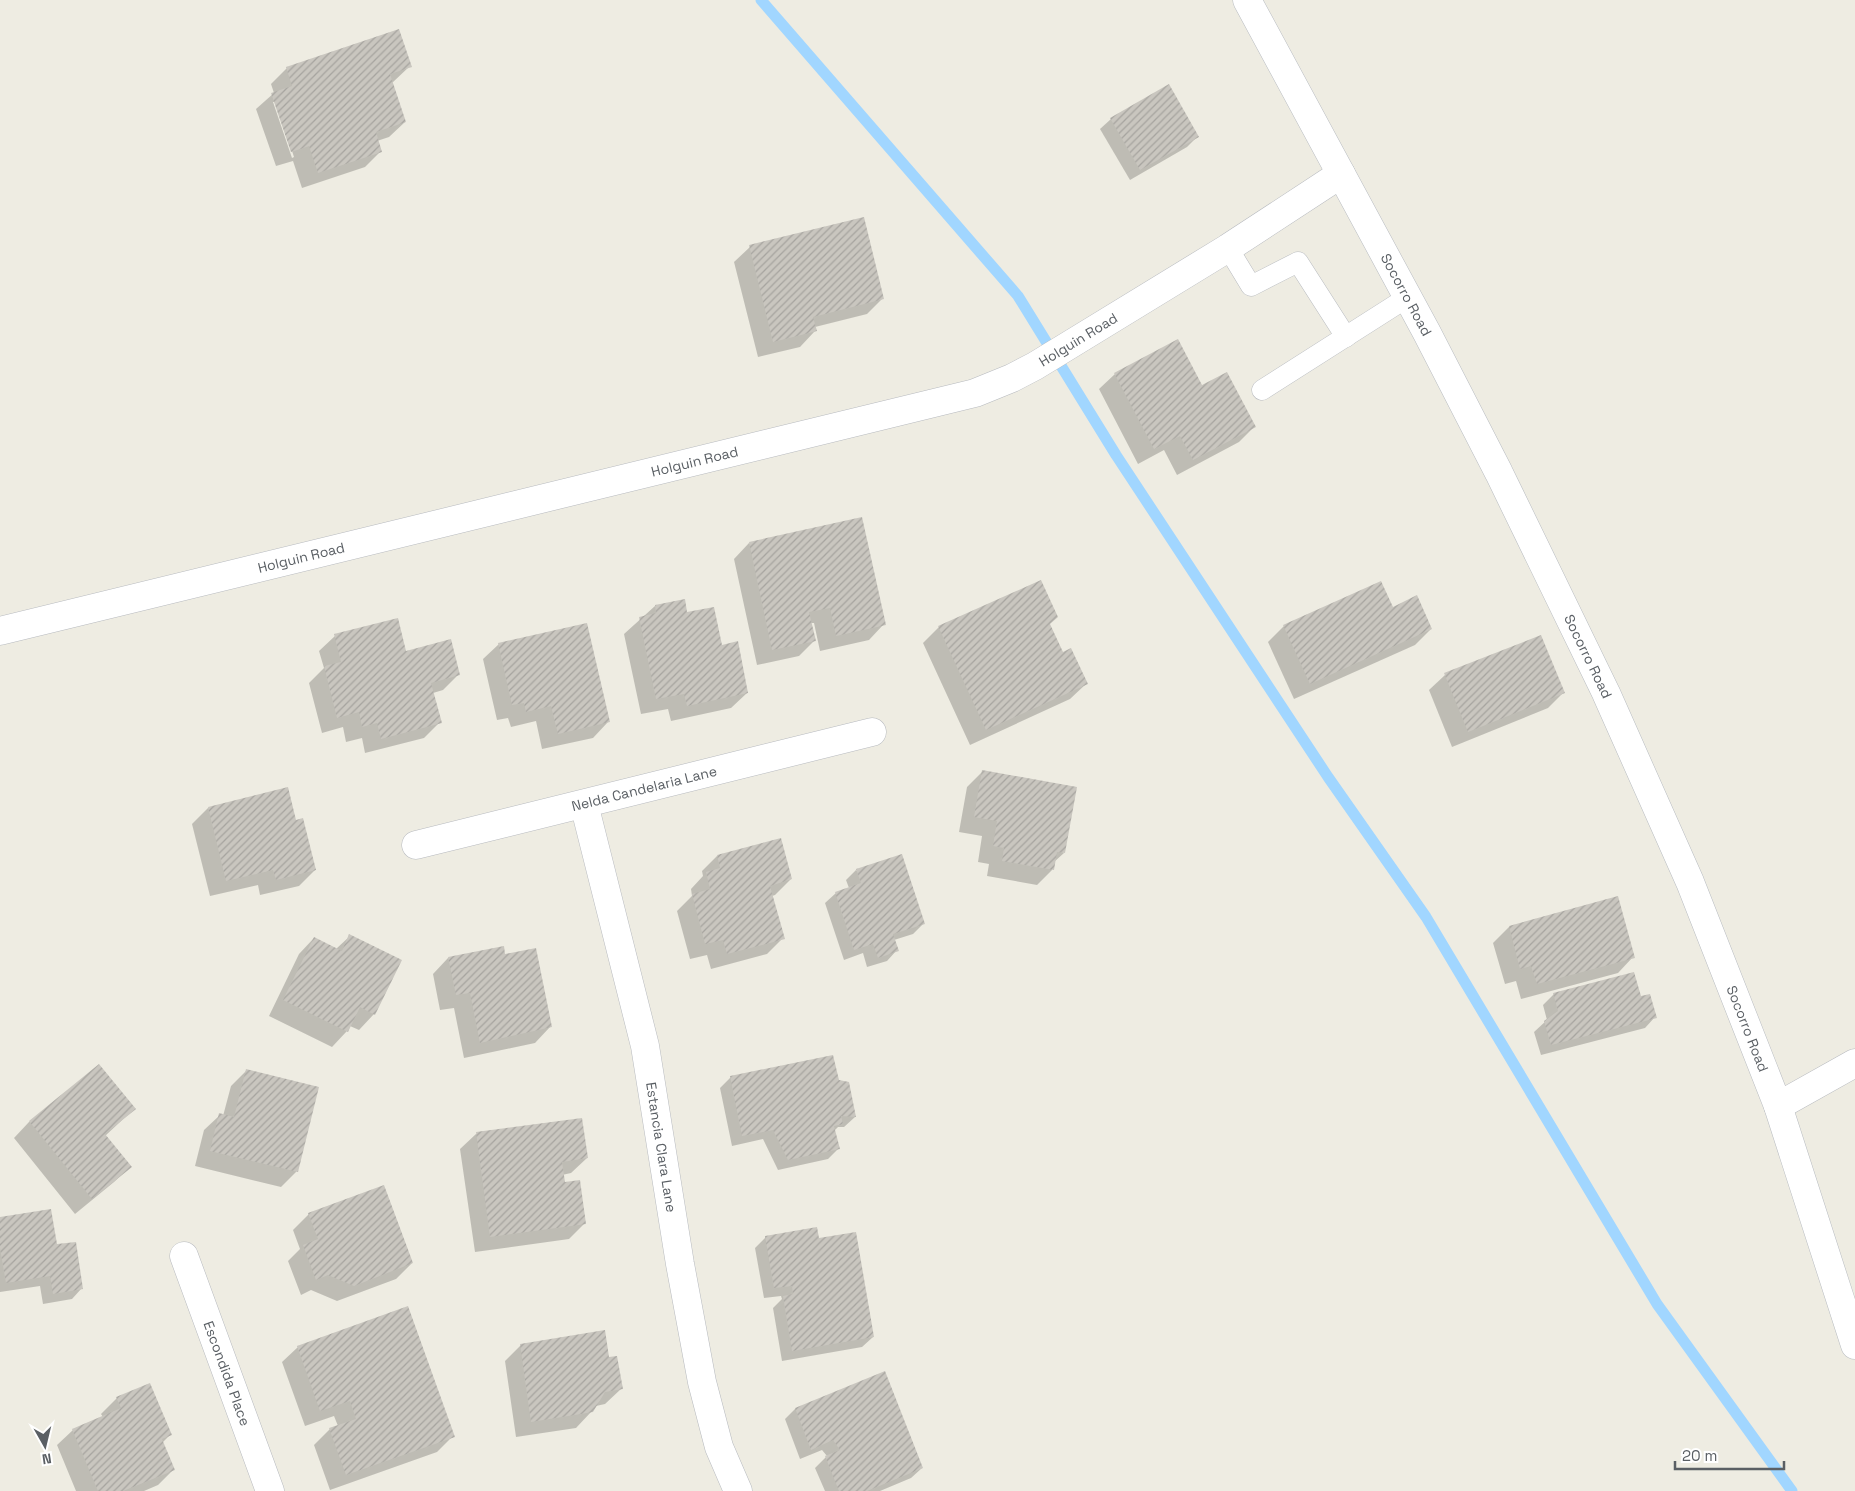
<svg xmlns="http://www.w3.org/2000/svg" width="1855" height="1491" font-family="'Space Grotesk',sans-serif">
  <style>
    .shadow { fill: #0003; fill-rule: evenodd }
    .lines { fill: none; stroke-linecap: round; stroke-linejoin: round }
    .stream { stroke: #a1d6ff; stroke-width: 11 }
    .building { fill: url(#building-hatch) }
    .lane-casing { stroke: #b7babf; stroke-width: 21 }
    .street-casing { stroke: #b7babf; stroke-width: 29 }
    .secondary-casing { stroke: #b8bcc1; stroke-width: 29 }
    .lane { stroke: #fff; stroke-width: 20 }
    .street { stroke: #fff; stroke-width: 28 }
    .secondary { stroke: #fff; stroke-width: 28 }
    .labels { text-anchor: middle; stroke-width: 4.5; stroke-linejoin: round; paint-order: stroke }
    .street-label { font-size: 14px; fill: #5a5f64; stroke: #fff }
  </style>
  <defs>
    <pattern id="building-hatch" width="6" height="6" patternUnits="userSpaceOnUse" patternTransform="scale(1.25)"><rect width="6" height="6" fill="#c9c6bf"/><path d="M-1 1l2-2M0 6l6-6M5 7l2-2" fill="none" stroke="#a6a49f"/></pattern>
  </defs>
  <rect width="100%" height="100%" fill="#eeece2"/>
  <g class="shadow">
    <path d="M410 66 392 83 405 122 389 137 377 141 381 151 365 167 302 188 293 161 276 166 256 109 274 93 271 84 287 68ZM273 102H276L294 157 292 158Z"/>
    <polygon points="1111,119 1197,137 1187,147 1130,180 1100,129"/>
    <polygon points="750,247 883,298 867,314 815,327 815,331 800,347 758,357 734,262"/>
    <polygon points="1115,374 1202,387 1255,426 1239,442 1177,475 1164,450 1138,464 1099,389"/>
    <polygon points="749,543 884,624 869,640 820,651 814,623 811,623 815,640 799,656 757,665 734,559"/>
    <polygon points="655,606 686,614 721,646 747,693 731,708 671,721 668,709 641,714 624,634"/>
    <polygon points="1049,624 1062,654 1086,684 1070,699 970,745 923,643 939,627"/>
    <polygon points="1284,626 1431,629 1415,645 1294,699 1268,642"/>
    <polygon points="335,636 459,674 443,690 433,693 440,722 424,738 365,753 362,738 346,742 343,727 322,733 309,683 324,668 319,651"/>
    <polygon points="499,644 608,722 593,738 542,749 536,721 511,727 508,718 497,720 483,659"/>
    <polygon points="1445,675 1564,692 1548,708 1452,747 1429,690"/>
    <polygon points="982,772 1064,853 1054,862 1052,870 1037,885 987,876 989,864 978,862 982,836 959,832 967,787"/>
    <polygon points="208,808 295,821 315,870 299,886 260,895 258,885 210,896 192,824"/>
    <polygon points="717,856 791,879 775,895 772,896 783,938 767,954 711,969 707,955 690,959 677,911 692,896 691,889 703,876 702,871"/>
    <polygon points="856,870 924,923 913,934 894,940 897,950 887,961 867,967 863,953 844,960 825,903 836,893 849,888 846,880"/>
    <polygon points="1617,898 1633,957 1618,973 1521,999 1516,981 1505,984 1493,943 1509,927"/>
    <polygon points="350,936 374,1014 359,1030 350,1026 347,1031 332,1047 269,1016 299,954 314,938 336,949"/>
    <polygon points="504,955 550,1027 535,1043 464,1058 454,1008 440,1010 433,974 448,958"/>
    <polygon points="1554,994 1640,998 1655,1017 1645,1028 1541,1055 1534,1032 1547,1020 1543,1005"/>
    <polygon points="832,1056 838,1081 848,1083 855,1117 844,1127 838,1127 834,1131 838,1149 828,1159 778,1170 763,1139 732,1146 720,1088 730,1078"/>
    <polygon points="99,1066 134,1109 105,1136 130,1167 114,1182 75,1214 14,1138 29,1122"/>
    <polygon points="246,1071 297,1171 281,1187 195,1166 204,1130 220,1115 223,1116 231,1086"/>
    <polygon points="581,1119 587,1158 571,1173 562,1175 564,1184 585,1223 569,1239 475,1252 460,1149 476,1134"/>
    <polygon points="309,1214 412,1263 396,1279 337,1301 311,1290 301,1295 288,1261 300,1249 293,1230"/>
    <polygon points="0,1218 56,1246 82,1288 72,1299 43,1304 40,1286 0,1292"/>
    <polygon points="766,1237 818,1239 873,1337 862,1347 782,1361 773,1308 782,1299 781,1296 764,1298 755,1248"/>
    <polygon points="521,1345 608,1358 621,1389 605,1404 596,1406 592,1411 576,1428 516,1437 505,1361"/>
    <polygon points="298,1347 453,1436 437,1452 330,1490 314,1445 330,1429 338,1426 334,1416 305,1426 282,1362"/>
    <polygon points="884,1373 922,1468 911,1478 880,1491 825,1491 815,1468 827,1456 822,1450 800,1459 785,1419 795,1409"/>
    <polygon points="117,1398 170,1435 162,1443 173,1470 158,1485 144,1491 76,1491 57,1445 73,1430 103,1417 101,1414"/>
  </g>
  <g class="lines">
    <polyline class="stream" points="761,0 1018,296 1116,455 1328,777 1426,917 1657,1304 1792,1491"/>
  </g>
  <g class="building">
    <polygon points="399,29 412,67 390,74 406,122 376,132 382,152 318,173 309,146 291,152 271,93 292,86 286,67"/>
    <polygon points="1169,84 1199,137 1140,170 1110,118"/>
    <polygon points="864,217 884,299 813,317 817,331 773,342 749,245"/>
    <polygon points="1178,339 1202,385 1227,372 1256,427 1193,460 1180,436 1154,449 1114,373"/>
    <polygon points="862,517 886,625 836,636 830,608 809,612 816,641 772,650 749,542"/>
    <polygon points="1041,580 1058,617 1050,624 1063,652 1071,648 1088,684 986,730 938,626"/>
    <polygon points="1381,581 1393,607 1417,595 1432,629 1310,684 1283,625"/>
    <polygon points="685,599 687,612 714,607 722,645 738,641 748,693 687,706 684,694 656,699 639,617 656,613 655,605"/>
    <polygon points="398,618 406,651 451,639 460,675 431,683 442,723 381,739 377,723 362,727 359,712 337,718 324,666 341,662 334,634"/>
    <polygon points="587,623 610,722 558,734 551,706 526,712 524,703 512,705 498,643"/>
    <polygon points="1541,635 1565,693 1468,732 1444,673"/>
    <polygon points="982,770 1077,787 1065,853 1057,852 1054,870 1002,861 1004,848 993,846 997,821 974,817"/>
    <polygon points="288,787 296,820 303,818 316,870 276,880 273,870 226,881 208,807"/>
    <polygon points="781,838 792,879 770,886 785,939 727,954 723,940 705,944 692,894 710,889 706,872 720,868 717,855"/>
    <polygon points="902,854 925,924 893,934 899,951 878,958 873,944 854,950 835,892 861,883 856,869"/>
    <polygon points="1618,896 1635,958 1537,984 1531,966 1520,969 1509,926"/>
    <polygon points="349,934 402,960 375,1015 360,1007 348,1032 283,1000 314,937 342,951"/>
    <polygon points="504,946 505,954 536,948 552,1027 480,1043 470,993 456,995 448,957"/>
    <polygon points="1634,972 1641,996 1650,994 1657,1018 1551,1045 1544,1021 1558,1011 1553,993"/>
    <polygon points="833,1055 839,1080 849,1082 856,1117 841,1116 843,1124 834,1126 840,1149 788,1160 773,1130 742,1136 730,1076"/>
    <polygon points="99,1064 136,1109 105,1134 132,1167 92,1199 29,1121"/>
    <polygon points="246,1069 319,1087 298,1172 210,1151 219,1113 234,1117"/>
    <polygon points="582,1118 588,1158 562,1162 565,1182 580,1180 586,1224 490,1237 476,1132"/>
    <polygon points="384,1185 413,1263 354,1286 328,1275 316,1280 303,1245 318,1239 308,1213"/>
    <polygon points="51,1209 57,1244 76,1242 83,1289 53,1294 50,1276 6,1283 0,1248 0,1217"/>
    <polygon points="817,1227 819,1238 856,1232 874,1337 792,1351 783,1296 793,1294 792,1286 774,1288 765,1236"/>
    <polygon points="408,1306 455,1437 346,1475 329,1428 356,1419 350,1401 320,1411 297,1346"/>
    <polygon points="605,1330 609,1357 617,1356 623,1389 605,1392 593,1412 531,1422 520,1344"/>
    <polygon points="885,1371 923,1468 867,1491 839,1491 825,1456 840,1450 833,1440 811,1450 795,1408"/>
    <polygon points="150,1383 172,1435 162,1439 175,1470 123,1491 98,1491 72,1429 121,1408 116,1397"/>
  </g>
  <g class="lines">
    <defs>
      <g id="lane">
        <polyline points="1228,248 1251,286 1298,262 1346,337"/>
        <polyline points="1262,390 1408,297"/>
      </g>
      <g id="street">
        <path id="s1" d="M0 631 975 393 1012 378 1035 366 1228 248 1341 174"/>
        <path id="s2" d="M584 804 645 1046 680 1264 702 1382 719 1447 738 1491"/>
        <path id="s3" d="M416 845 872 732"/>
        <polyline points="1778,1106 1855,1063"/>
        <path id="s4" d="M184 1256 270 1491"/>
      </g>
      <g id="secondary">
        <path id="s5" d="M1247 0 1427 333 1499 473 1606 693 1690 882 1778 1106 1855 1345"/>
      </g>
    </defs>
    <use href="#lane" class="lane-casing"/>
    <use href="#street" class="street-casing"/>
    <use href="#secondary" class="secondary-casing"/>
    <use href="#lane" class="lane"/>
    <use href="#street" class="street"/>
    <use href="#secondary" class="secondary"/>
  </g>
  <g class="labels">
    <g class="street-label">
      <text dy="5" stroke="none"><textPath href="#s5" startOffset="335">Socorro Road</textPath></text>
      <text dy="5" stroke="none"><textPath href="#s1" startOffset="1120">Holguin Road</textPath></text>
      <text dy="5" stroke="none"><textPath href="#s1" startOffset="715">Holguin Road</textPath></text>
      <text dy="5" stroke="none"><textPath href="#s1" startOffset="310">Holguin Road</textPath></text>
      <text dy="5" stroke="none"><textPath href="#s5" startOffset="740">Socorro Road</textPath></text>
      <text dy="5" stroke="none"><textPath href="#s3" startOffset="235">Nelda Candelaria Lane</textPath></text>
      <text dy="5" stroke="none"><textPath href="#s5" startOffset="1145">Socorro Road</textPath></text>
      <text dy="5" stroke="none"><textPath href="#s2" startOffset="352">Estancia Clara Lane</textPath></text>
      <text dy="5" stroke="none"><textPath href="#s4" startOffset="125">Escondida Place</textPath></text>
    </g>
  </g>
  <g transform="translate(45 1446) rotate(172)" stroke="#ffffff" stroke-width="4" paint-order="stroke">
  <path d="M0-4L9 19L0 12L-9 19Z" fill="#5a5f64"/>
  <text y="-8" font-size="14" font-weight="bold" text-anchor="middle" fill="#5a5f64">N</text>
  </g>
  <path d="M1675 1461v8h109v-8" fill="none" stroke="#5a5f64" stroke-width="2.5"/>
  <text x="1682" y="1461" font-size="15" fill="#5a5f64" stroke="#ffffff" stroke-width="4" paint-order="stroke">20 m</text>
</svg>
